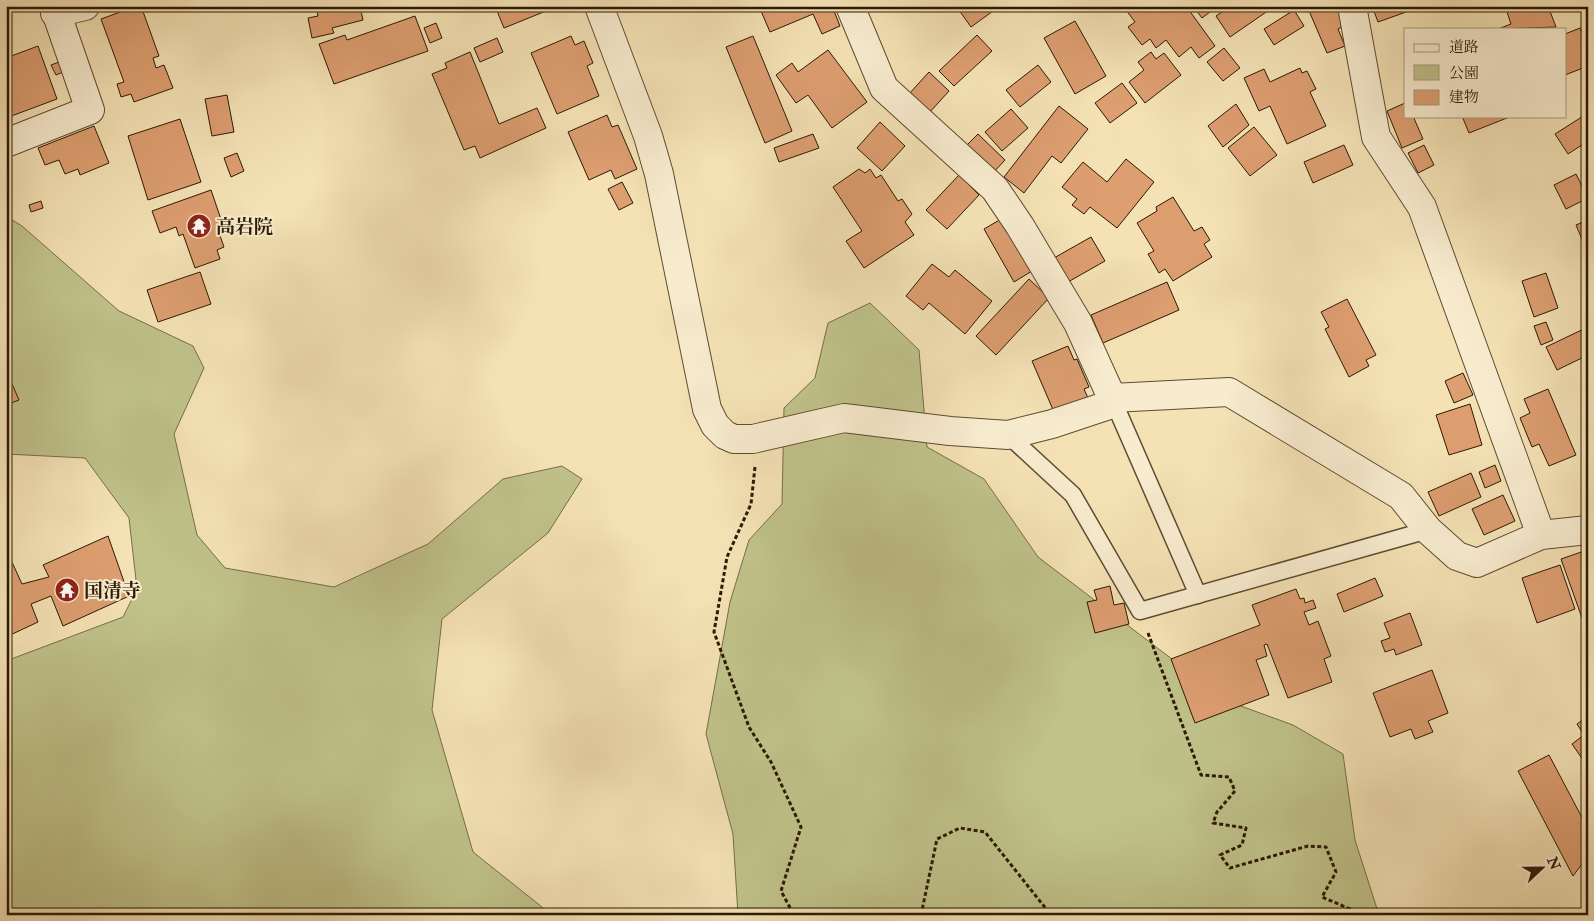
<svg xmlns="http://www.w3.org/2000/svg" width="1594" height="921" font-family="'IM FELL Double Pica','Noto Serif JP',serif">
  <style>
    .green { fill: #c0c28a; stroke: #766e47 }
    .building { fill: #dd9e70; stroke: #2d1904 }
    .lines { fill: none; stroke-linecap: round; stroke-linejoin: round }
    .lane-casing { stroke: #5f4b30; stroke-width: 19 }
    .street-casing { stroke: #5f4b30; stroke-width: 30 }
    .path { stroke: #2d1904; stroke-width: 3; stroke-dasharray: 4 2.5; stroke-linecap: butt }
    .lane { stroke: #f8eccf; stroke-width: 16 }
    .street { stroke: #f8eccf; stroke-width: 28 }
    .labels { text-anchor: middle; stroke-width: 4; stroke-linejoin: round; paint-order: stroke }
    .poi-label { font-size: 19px; font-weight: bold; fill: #2d1904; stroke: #f8eccf; text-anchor: start }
  </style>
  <rect width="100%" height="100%" fill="#f4e2b5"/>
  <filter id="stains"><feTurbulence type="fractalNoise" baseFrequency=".004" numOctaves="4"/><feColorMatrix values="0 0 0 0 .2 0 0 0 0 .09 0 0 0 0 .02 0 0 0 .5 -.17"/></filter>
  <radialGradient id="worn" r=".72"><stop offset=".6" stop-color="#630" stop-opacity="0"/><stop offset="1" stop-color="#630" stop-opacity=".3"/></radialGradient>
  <g class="green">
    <polygon points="6,216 22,226 119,311 193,346 204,368 174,434 197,535 225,568 334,587 428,544 503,479 562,466 582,479 548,533 442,619 432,710 473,852 542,907 547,915 6,915 6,661 123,617 137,589 129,518 85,458 6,454"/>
    <polygon points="870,303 919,350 927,447 984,479 1038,557 1227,701 1293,725 1343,754 1355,840 1379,915 738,915 733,834 706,734 730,602 749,540 782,504 784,408 815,378 828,323"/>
  </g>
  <g class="building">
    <polygon points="137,6 141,6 159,56 153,58 156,68 164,65 173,88 134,102 131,94 121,97 117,84 124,82 101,19"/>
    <polygon points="316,6 381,6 361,11 363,20 332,28 334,33 312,38 308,18 318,16"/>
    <polygon points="495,6 544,6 546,11 504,28"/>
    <polygon points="771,6 832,6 840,26 822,34 813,14 770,32 761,11"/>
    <polygon points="956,6 1000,6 971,27"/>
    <polygon points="1123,6 1186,6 1215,46 1199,58 1191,47 1179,57 1166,40 1156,48 1150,39 1142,45 1128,27 1135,22"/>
    <polygon points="1193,6 1218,6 1202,18"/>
    <polygon points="1231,6 1271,6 1272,8 1230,37 1216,16"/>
    <polygon points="1307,6 1337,6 1346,25 1338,29 1345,46 1327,53"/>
    <polygon points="1372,6 1423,6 1378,22"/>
    <polygon points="1505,6 1548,6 1556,27 1498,29 1511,24"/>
    <polygon points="1294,10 1304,26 1274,45 1264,29"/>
    <polygon points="415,16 428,51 334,84 319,44 345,35 347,40"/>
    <polygon points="1075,21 1106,76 1075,94 1044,38"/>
    <polygon points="436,23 442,38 430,43 424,28"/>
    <polygon points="1580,28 1584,37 1588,35 1588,47 1585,48 1588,66 1565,75 1565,34"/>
    <polygon points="977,35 992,51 954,86 939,71"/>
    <polygon points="571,36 575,45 584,41 593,63 587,66 599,96 557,114 531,53"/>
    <polygon points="753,36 792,131 765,143 726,47"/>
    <polygon points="497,38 503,52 480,62 474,48"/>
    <polygon points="38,46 57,99 6,118 6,58"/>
    <polygon points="1224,48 1240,68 1223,81 1207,62"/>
    <polygon points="828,50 867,102 832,128 808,95 796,103 776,75 792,63 798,72"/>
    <polygon points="470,52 499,124 537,108 546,128 480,158 475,146 464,150 432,74 447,68 445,63"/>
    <polygon points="1151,52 1156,59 1164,53 1181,75 1145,103 1129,82 1144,70 1138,62"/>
    <polygon points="59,62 63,72 56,75 51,65"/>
    <polygon points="1038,65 1051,82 1020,107 1006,90"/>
    <polygon points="1300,68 1302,73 1307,71 1316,89 1310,92 1326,126 1287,144 1270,106 1259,111 1244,78 1264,69 1270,82"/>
    <polygon points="929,72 949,91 929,113 909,94"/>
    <polygon points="1122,83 1137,103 1110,123 1095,103"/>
    <polygon points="227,95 234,132 212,136 205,99"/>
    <polygon points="1405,103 1405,116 1413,116 1423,139 1402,148 1387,111"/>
    <polygon points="1236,104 1249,125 1223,147 1208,126"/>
    <polygon points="1059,106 1088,129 1061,163 1052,156 1024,193 1004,177"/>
    <polygon points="1011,109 1028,128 1002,151 985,132"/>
    <polygon points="1588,113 1588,141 1568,154 1555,134"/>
    <polygon points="607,115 612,127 618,125 637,169 615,179 611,170 589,180 568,132"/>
    <polygon points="1462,116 1512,116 1469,133"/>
    <polygon points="180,119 201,182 148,200 128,136"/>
    <polygon points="880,122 905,146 882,171 857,148"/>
    <polygon points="94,126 109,163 80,175 78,169 65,174 59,160 45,165 38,148"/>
    <polygon points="1254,127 1277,155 1250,176 1228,148"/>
    <polygon points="813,134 819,148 779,162 774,148"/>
    <polygon points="978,134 1005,160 992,174 965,147"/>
    <polygon points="1344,145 1353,165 1313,183 1304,162"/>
    <polygon points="1424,145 1434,165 1418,173 1408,153"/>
    <polygon points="237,153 244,171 231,177 224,158"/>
    <polygon points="1126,159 1154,182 1117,228 1090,207 1084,214 1072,205 1077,199 1062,187 1083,162 1107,182"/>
    <polygon points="859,169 865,173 870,169 876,178 881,175 898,201 902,199 912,214 905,222 914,235 864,268 846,241 862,231 833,187"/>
    <polygon points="1576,174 1588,198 1566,209 1554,185"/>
    <polygon points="959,175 979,195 947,229 926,210"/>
    <polygon points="622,182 633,203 619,210 608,189"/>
    <polygon points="211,190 225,231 219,233 224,247 217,250 220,259 195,268 183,234 179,236 176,227 160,233 152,211"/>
    <polygon points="1173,197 1194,231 1202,227 1210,240 1204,244 1212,257 1173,281 1165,269 1159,273 1148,254 1154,251 1137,223 1157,211 1156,207"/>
    <polygon points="41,201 43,208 31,212 29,205"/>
    <polygon points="1003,218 1032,271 1014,282 984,229"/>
    <polygon points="1588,220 1588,254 1576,225"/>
    <polygon points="1091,237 1105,261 1068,282 1054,258"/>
    <polygon points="932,264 949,277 955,270 992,301 965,334 929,303 923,310 906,296"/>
    <polygon points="200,272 211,304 158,322 147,290"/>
    <polygon points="1546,273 1558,308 1534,317 1522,281"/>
    <polygon points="1029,279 1049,298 996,355 976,336"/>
    <polygon points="1167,282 1179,310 1103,343 1091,315"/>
    <polygon points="1347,299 1376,355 1366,360 1369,366 1349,377 1325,329 1329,327 1321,312"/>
    <polygon points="1546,322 1553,340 1541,345 1534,326"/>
    <polygon points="1588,327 1588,355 1557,370 1546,347"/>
    <polygon points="1068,346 1074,360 1077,359 1089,387 1084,389 1088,398 1054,412 1032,361"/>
    <polygon points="6,370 19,400 6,405"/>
    <polygon points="1463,373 1473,395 1454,403 1445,381"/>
    <polygon points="1548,389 1576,455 1549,466 1539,444 1532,447 1520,418 1530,413 1524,399"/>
    <polygon points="1470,404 1482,445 1449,455 1436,415"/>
    <polygon points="1495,465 1501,481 1485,488 1479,472"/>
    <polygon points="1471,473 1481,497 1439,516 1428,492"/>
    <polygon points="1503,495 1515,521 1484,535 1472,509"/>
    <polygon points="108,536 129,596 63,626 51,596 31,604 38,622 6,637 6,549 22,584 49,577 43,565"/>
    <polygon points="1587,550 1588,616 1582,618 1561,559"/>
    <polygon points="1560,565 1575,609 1537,623 1522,578"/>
    <polygon points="1375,578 1383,596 1344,612 1337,594"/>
    <polygon points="1110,586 1114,605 1124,603 1129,624 1095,633 1087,602 1097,600 1094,590"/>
    <polygon points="1296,589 1300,599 1304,598 1305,603 1313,600 1316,608 1304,612 1309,625 1318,621 1331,656 1324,659 1332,682 1288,698 1267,644 1264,645 1267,656 1256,660 1269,695 1195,723 1171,659 1260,625 1252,605"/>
    <polygon points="1410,613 1422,645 1396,655 1394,649 1385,652 1381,641 1390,638 1384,623"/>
    <polygon points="1432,670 1448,713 1428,721 1433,732 1415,739 1411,729 1390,737 1373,693"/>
    <polygon points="1588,716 1588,767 1572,744 1584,735 1577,724"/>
    <polygon points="1549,755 1588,829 1588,839 1585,841 1588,847 1588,856 1573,876 1518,771"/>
  </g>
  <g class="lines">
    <defs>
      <g id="lane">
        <polyline points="1112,398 1198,595"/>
        <polyline points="1008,435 1073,495 1140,611 1428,530"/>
      </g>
      <g id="street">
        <polyline points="599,6 648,136 659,174 707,409 715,425 725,435 734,439 753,439 844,418 950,431 1008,435 1052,424 1115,403"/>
        <polyline points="850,6 884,88 995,189 1020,226 1078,323 1112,398 1229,392 1401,496 1428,530 1457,556 1477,563 1541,535 1588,530"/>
        <polyline points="1352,6 1376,137 1422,207 1541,535"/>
        <polyline points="55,13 85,6"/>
        <polyline points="6,143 90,110 54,6"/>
      </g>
    </defs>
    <use href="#lane" class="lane-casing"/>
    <use href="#street" class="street-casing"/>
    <g class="path">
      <polyline points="755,467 751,504 727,557 714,632 749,727 771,762 801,827 781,891 794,915"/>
      <polyline points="1148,633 1201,775 1229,777 1235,791 1217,812 1213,823 1246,828 1242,845 1220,855 1230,868 1308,846 1326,847 1336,872 1322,897 1350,909 1351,915"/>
      <polyline points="921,915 937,839 960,828 985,832 1051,915"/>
    </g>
    <use href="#lane" class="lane"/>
    <use href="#street" class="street"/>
  </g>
  <defs>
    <symbol id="temple-disc" viewBox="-11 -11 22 22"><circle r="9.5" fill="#8f2418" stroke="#f8eccf"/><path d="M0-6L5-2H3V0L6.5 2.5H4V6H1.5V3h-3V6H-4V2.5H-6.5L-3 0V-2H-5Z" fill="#fff"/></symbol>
  </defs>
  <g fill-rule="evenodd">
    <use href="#temple-disc" x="185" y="212" width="28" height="28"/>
    <use href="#temple-disc" x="53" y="576" width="28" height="28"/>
  </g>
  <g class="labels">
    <g class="poi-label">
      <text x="216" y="233">高岩院</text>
      <text x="84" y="597">国清寺</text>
    </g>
  </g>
  <rect width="1594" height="921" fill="none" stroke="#f4e2b5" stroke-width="25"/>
  <rect x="8" y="8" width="1579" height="906" fill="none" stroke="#2d1904" stroke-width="2.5"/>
  <rect x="12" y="12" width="1569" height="896" fill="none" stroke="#2d1904"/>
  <rect x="1404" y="28" width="162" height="90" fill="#f8eccf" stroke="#a7987e"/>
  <rect x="1414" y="44" width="25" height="8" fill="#f8eccf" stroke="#a7987e"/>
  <text x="1449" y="52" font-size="15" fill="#2d1904">道路</text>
  <rect x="1414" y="65" width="25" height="15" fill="#c0c28a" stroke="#a7987e"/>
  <text x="1449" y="78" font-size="15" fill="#2d1904">公園</text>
  <rect x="1414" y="90" width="25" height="15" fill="#dd9e70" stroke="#a7987e"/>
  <text x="1449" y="102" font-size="15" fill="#2d1904">建物</text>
  <g transform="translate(1542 868) rotate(68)" stroke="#f8eccf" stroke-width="4" paint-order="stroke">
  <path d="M0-4L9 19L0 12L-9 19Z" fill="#2d1904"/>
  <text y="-8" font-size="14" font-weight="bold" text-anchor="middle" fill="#2d1904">N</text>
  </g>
  <rect width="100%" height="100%" filter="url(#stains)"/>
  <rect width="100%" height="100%" fill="url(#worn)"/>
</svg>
